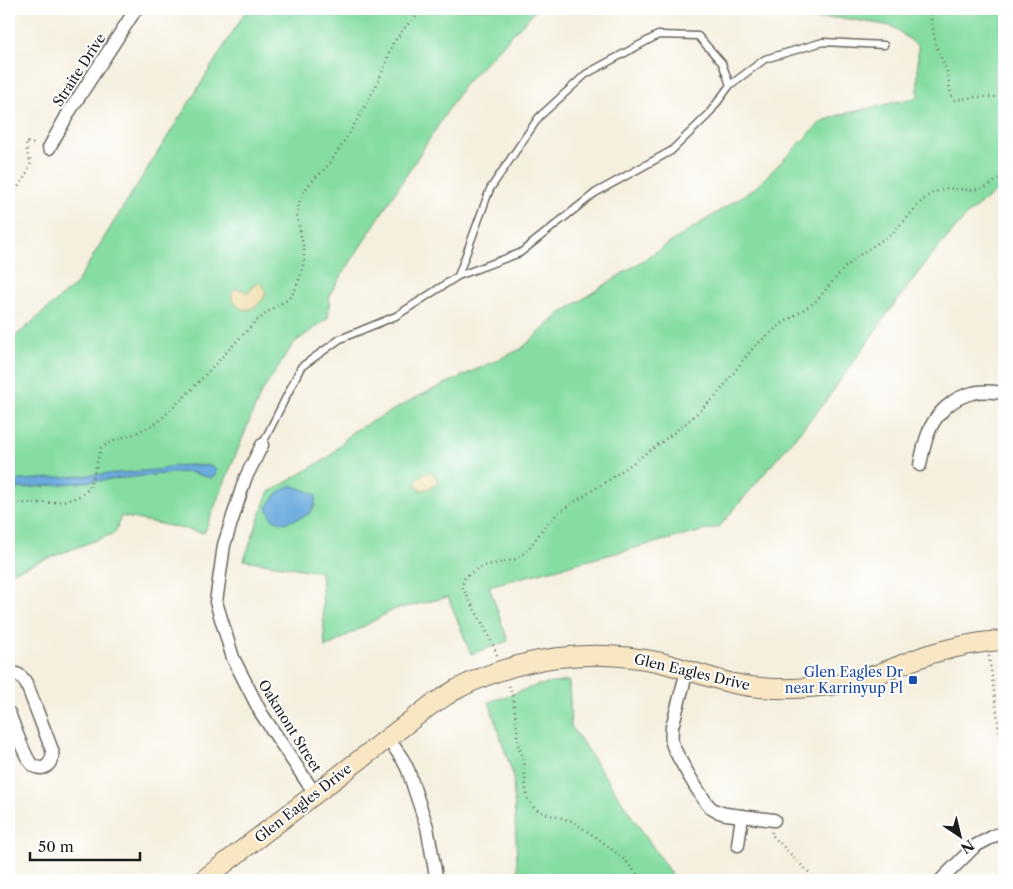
<svg xmlns="http://www.w3.org/2000/svg" width="1013" height="889" font-family="'Libre Caslon Text',serif">
  <style>
    .green { fill: #85dda2; stroke: #507c5f }
    .sand { fill: #eeda9e; stroke: #857b5d }
    .water { fill: #6babde; stroke: #44647d }
    .lines { fill: none; stroke-linecap: round; stroke-linejoin: round }
    .lane-casing { stroke: #686660; stroke-width: 9 }
    .street-casing { stroke: #686660; stroke-width: 15 }
    .secondary-casing { stroke: #686660; stroke-width: 21 }
    .path { stroke: #686660; stroke-width: 2.5; stroke-dasharray: 1 4; stroke-linecap: butt }
    .lane { stroke: #fff; stroke-width: 6 }
    .street { stroke: #fff; stroke-width: 12 }
    .secondary { stroke: #f9e7c3; stroke-width: 19 }
    .transit-dot { fill: #1a4fb4; stroke: #fff; stroke-width: 2 }
    .labels { text-anchor: middle; stroke-width: 4; stroke-linejoin: round; paint-order: stroke }
    .street-label { font-size: 14px; fill: #1c1c1c; stroke: #fff }
    .transit-label { font-size: 14px; fill: #164399; stroke: #fff; text-anchor: end }
  </style>
  <rect width="100%" height="100%" fill="#fff"/>
  <filter id="ink" filterUnits="userSpaceOnUse"><feTurbulence type="fractalNoise" baseFrequency=".02" numOctaves="2"/><feDisplacementMap in="SourceGraphic" scale="10" xChannelSelector="R" yChannelSelector="G"/><feConvolveMatrix kernelMatrix="1 2 1 2 8 2 1 2 1" color-interpolation-filters="sRGB"/></filter>
  <filter id="wash" filterUnits="userSpaceOnUse"><feTurbulence type="fractalNoise" baseFrequency=".0096" numOctaves="4" result="noise"/><feDisplacementMap in="SourceGraphic" scale="20" xChannelSelector="R" yChannelSelector="G"/><feGaussianBlur stdDeviation="1.12" result="paint"/><feColorMatrix in="noise" values="0 0 0 0 0 0 0 0 0 0 0 0 0 0 0 0 0 1.4 0 .05"/><feComposite in="paint" operator="in"/></filter>
  <g filter="url(#wash)">
    <rect width="100%" height="100%" fill="#f5efde"/>
    <g class="green">
      <polygon points="247,9 539,9 535,11 464,85 330,294 328,318 294,343 260,395 204,533 121,516 115,533 9,573 9,342 76,284 115,220 185,109"/>
      <polygon points="771,9 1004,9 1004,185 968,214 931,256 893,306 825,402 719,527 666,540 489,586 508,641 471,654 448,597 393,610 325,648 321,572 244,560 268,493 329,457 352,432 421,395 521,349 561,313 755,188 821,122 839,115 918,97 918,46 892,26 842,18 809,19 772,11"/>
      <polygon points="569,681 571,726 675,880 518,880 513,775 489,702 538,685"/>
    </g>
    <g class="sand">
      <path d="M259 283 262 284C265 290 267 294 263 299 242 327 221 290 238 289 241 289 246 292 249 293L254 285Z"/>
      <path d="M429 472H432L438 480C436 487 426 491 419 489L416 485C416 477 421 474 429 472Z"/>
    </g>
    <g class="water">
      <polygon points="191,465 212,466 216,469 215,476 210,478 190,472 173,473 15,489 9,491 9,481 10,481 157,470 174,466"/>
      <polygon points="291,485 305,490 316,495 315,506 309,514 300,518 284,523 272,519 267,507 278,493"/>
    </g>
  </g>
  <g filter="url(#ink)">
    <g class="lines">
      <defs>
        <g id="lane">
          <polygon points="658,35 698,36 722,63 730,85 708,115 671,151 595,193 520,253 458,276 490,189 539,117 586,74"/>
          <polyline points="730,85 765,59 823,42 884,45"/>
          <polyline points="262,445 301,367 340,339 396,316 458,276"/>
        </g>
        <g id="street">
          <polyline points="49,148 69,112 136,9"/>
          <polyline points="262,445 245,479 224,545 216,602 233,658 261,713 315,794"/>
          <path d="M920 465C922 455 924 444 928 434 934 415 953 397 973 393 983 390 994 392 1004 393"/>
          <path d="M687 671 672 727C672 732 671 737 672 743 675 753 703 801 711 808 715 811 721 813 726 814L774 820"/>
          <path d="M9 674C18 672 23 677 27 685L52 750C54 760 46 773 34 766 26 762 13 723 9 713"/>
          <polyline points="388,738 403,760 408,770 427,827 436,876 435,880"/>
          <polyline points="738,845 742,816"/>
          <polyline points="941,880 975,846 996,835 1004,833"/>
        </g>
        <path id="secondary" d="M203 880 431 705C440 700 448 694 457 689 519 657 590 647 659 662 683 668 707 677 731 683 758 689 787 690 814 687 832 686 849 683 866 678 888 671 909 661 930 654 954 647 979 642 1004 640"/>
      </defs>
      <use href="#lane" class="lane-casing"/>
      <use href="#street" class="street-casing"/>
      <use href="#secondary" class="secondary-casing"/>
      <g class="path">
        <polyline points="929,9 936,45 947,72 951,95 955,100 975,97 1004,97"/>
        <polyline points="9,214 11,197 25,177 31,163 27,153 26,142 36,144"/>
        <path d="M9 503C28 503 76 506 88 489 91 486 99 455 101 448L109 443 126 436 134 434 158 422 192 389 254 323 273 308 287 300 291 296 296 288 302 271 304 260V250L297 216 299 203 302 195 308 186 330 163 349 134 376 86 385 66 393 43 407 25 425 9"/>
        <path d="M497 655C488 630 473 609 462 586L465 577 477 569 487 565 504 562 515 559 526 552 545 526 559 512 612 478 659 444 685 424 717 395 747 355 755 346 780 325 815 302 846 266 858 256 894 232 922 201 932 193 947 188 968 190 979 189 987 187 1004 175"/>
        <polyline points="989,656 1004,764"/>
        <polyline points="509,686 513,697 517,727 517,742 524,761 526,791 528,799 534,808 544,813 572,821 600,840 625,860 636,873 640,880"/>
        <polyline points="772,832 771,834 816,880"/>
      </g>
      <use href="#lane" class="lane"/>
      <use href="#street" class="street"/>
      <use href="#secondary" class="secondary"/>
    </g>
  </g>
  <rect class="transit-dot" x="908" y="675" width="10" height="10" rx="2.5"/>
  <g class="labels">
    <g class="street-label">
      <text transform="translate(79 70) rotate(-57)" y="5">Straite Drive</text>
      <text transform="translate(692 672) rotate(13)" y="5">Glen Eagles Drive</text>
      <text transform="translate(290 726) rotate(58)" y="5">Oakmont Street</text>
      <text transform="translate(303 803) rotate(-38)" y="5">Glen Eagles Drive</text>
    </g>
    <g class="transit-label">
      <text x="903" y="677">Glen Eagles Dr<tspan x="903" dy="16">near Karrinyup Pl</tspan></text>
    </g>
  </g>
  <rect width="1013" height="889" fill="none" stroke="#fff" stroke-width="30"/>
  <g transform="translate(960 836) rotate(145)" stroke="#ffffff" stroke-width="4" paint-order="stroke">
  <path d="M0-4L9 19L0 12L-9 19Z" fill="#1c1c1c"/>
  <text y="-8" font-size="14" font-weight="bold" text-anchor="middle" fill="#1c1c1c">N</text>
  </g>
  <path d="M30 852v8h110v-8" fill="none" stroke="#1c1c1c" stroke-width="2.5"/>
  <text x="38" y="852" font-size="15" fill="#1c1c1c" stroke="#ffffff" stroke-width="4" paint-order="stroke">50 m</text>
</svg>
